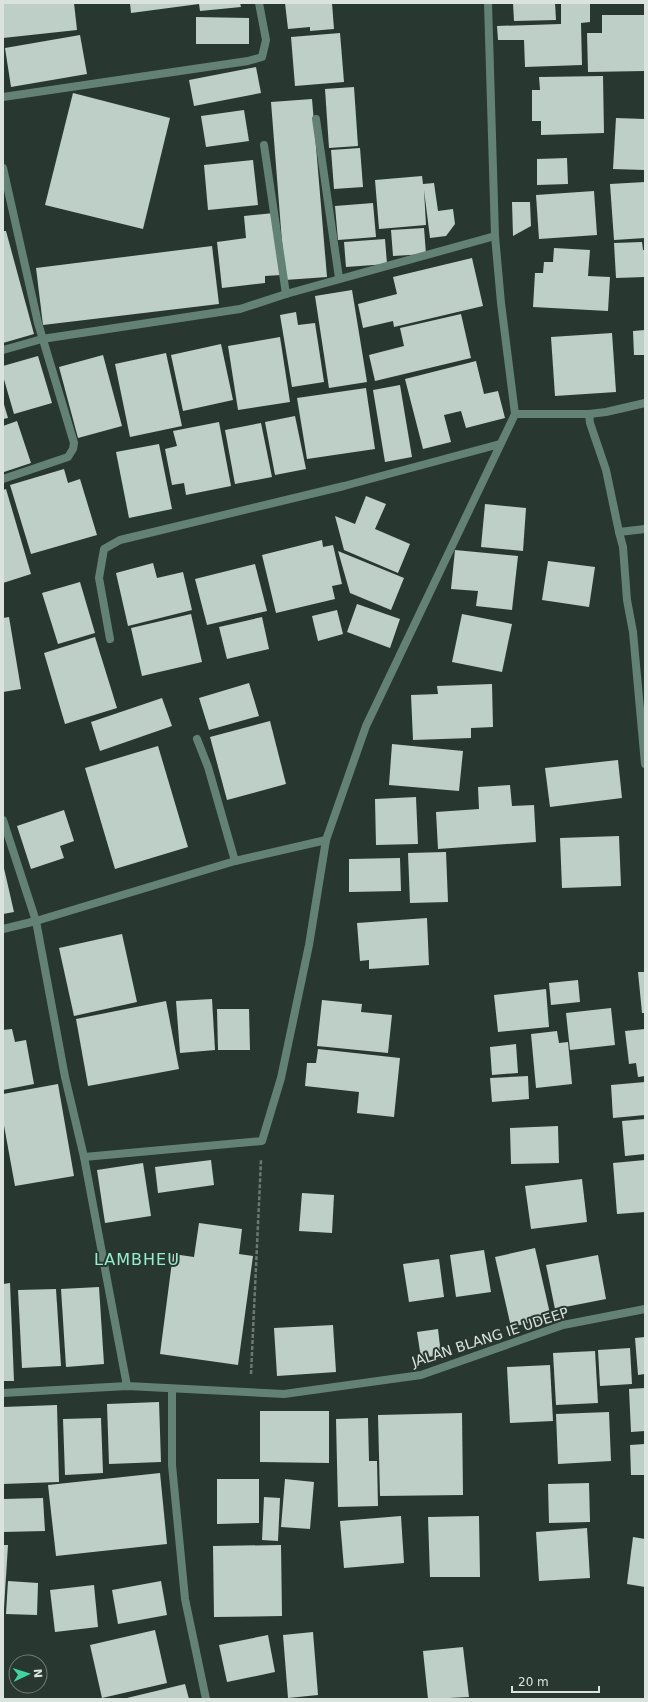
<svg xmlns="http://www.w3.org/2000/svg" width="648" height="1702" font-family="'DejaVu Sans',sans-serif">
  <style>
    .building { fill: #becfc7 }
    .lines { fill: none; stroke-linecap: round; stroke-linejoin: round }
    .path { stroke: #6c7873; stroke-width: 2.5; stroke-dasharray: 4 2; stroke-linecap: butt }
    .minor { stroke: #638275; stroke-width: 8 }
    .labels { text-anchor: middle; stroke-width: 4; stroke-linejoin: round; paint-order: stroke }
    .street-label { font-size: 14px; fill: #dbe3df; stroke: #293731 }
    .quarter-label { font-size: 16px; letter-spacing: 1px; fill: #95edc9; stroke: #293731 }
  </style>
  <rect width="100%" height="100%" fill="#293731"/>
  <g class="building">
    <polygon points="3,3 74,3 77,30 3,38"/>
    <polygon points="130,3 240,3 241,7 200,11 199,4 131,13"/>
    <polygon points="285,3 332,3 334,29 310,31 310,27 288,29"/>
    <polygon points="513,3 555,3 556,20 514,21"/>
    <polygon points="561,3 590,3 590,22 581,23 582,65 525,67 524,40 498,40 497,26 561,24"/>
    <polygon points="602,15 645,15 645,71 588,72 587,33 602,33"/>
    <polygon points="196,17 249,18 249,44 196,44"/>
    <polygon points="340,33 344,82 295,86 291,37"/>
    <polygon points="80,35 87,74 11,87 5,48"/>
    <polygon points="256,67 261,93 194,106 189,80"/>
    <polygon points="603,76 604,133 541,135 541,121 532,121 532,90 540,90 539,77"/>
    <polygon points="354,87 358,146 329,148 325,89"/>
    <polygon points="73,93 170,118 143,229 45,205"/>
    <polygon points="312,99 327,277 285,280 271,102"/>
    <polygon points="244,110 249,141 206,147 201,116"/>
    <polygon points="616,118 645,119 645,170 613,169"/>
    <polygon points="360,148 363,187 334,189 331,150"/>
    <polygon points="567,158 568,184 537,185 537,159"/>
    <polygon points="253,160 258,205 208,210 204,165"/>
    <polygon points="422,176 423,184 434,183 438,211 453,209 455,224 446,236 430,238 424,190 426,225 379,229 375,180"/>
    <polygon points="645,182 645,238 614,240 610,184"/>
    <polygon points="594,191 597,235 539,239 536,195"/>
    <polygon points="512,202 530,202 531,226 513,236"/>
    <polygon points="373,203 376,237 338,240 335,206"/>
    <polygon points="274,213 281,275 265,276 265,283 222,288 217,242 246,238 244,216"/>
    <polygon points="424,228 426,254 393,256 391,230"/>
    <polygon points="3,231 6,231 34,334 3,343"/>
    <polygon points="385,239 387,264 346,267 344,242"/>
    <polygon points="642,242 643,250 645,250 645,277 616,278 614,243"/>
    <polygon points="212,246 219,304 43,325 36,268"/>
    <polygon points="554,248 590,250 588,276 610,277 608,311 533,307 535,273 543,273 544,262 553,262"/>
    <polygon points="472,258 483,306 394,327 393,321 363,328 358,304 397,294 393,277"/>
    <polygon points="352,290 367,382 329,388 315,296"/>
    <polygon points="296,312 298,325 315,323 324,382 292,387 280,315"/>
    <polygon points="461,314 471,358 375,381 369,355 404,346 400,328"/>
    <polygon points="645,330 645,355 634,355 633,331"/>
    <polygon points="612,333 616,392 555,396 551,337"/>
    <polygon points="280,337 290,402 238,410 228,346"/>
    <polygon points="221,344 233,400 183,411 171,355"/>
    <polygon points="166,353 182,426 130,437 115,364"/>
    <polygon points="103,355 122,426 78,438 59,367"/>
    <polygon points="38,356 52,403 14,414 3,376 3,366"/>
    <polygon points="476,361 484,394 498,391 505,418 466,428 461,411 444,415 451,442 423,449 405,379"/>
    <polygon points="400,385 412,457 385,462 373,390"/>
    <polygon points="366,388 375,449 307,459 297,398"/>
    <polygon points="3,401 8,418 3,419"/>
    <polygon points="295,416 306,469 275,475 265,422"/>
    <polygon points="17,421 31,463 4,472 3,426"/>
    <polygon points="219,422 231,486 186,495 184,483 172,485 165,449 177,446 173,431"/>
    <polygon points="261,423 272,477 235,484 225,430"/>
    <polygon points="159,444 172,509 129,518 116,452"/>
    <polygon points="64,469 68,483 80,479 97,535 31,554 10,485"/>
    <polygon points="6,489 31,574 3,583 3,490"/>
    <polygon points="366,496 386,504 375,529 410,544 398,573 344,550 335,516 355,524"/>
    <polygon points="485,504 526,508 523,551 481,547"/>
    <polygon points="322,540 323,547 333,545 342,584 332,586 335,599 276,613 262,555"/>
    <polygon points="455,550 518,556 512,610 476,606 478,591 451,589"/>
    <polygon points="338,551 404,578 391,610 350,593"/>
    <polygon points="548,561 595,567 589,607 542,600"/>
    <polygon points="153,563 157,578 183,572 192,610 128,626 116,573"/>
    <polygon points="255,564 267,611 207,625 195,579"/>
    <polygon points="80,582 95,633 58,644 42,593"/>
    <polygon points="357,604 400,619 390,648 347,632"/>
    <polygon points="337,610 343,634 318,641 312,616"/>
    <polygon points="191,614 202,662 142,676 131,628"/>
    <polygon points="462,614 512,624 502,672 452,662"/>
    <polygon points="9,617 21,689 3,692 3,618"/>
    <polygon points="262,617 269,649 227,659 219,627"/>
    <polygon points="95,637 117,708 65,724 44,653"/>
    <polygon points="249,683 259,716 209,730 199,698"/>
    <polygon points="492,684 493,727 471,728 471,738 413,740 411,695 438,694 437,686"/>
    <polygon points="162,698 172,726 100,751 91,722"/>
    <polygon points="270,721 286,784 227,800 210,737"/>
    <polygon points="392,744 463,751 459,791 389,785"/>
    <polygon points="158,746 188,847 115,869 85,768"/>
    <polygon points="618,760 622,798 550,807 545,768"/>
    <polygon points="510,785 512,806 534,805 536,842 438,849 436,812 479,809 478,787"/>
    <polygon points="416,797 418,844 376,845 375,799"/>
    <polygon points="64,810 74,841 60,846 64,858 31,869 17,826"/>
    <polygon points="619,836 621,886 562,888 560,838"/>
    <polygon points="446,852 448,902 410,903 408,853"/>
    <polygon points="400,858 401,891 349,892 349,859"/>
    <polygon points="3,864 14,912 3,914"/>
    <polygon points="427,918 429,965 369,969 369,960 360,961 357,923"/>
    <polygon points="122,934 137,1002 74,1016 59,948"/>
    <polygon points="638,972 645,972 645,1013 642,1013"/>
    <polygon points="578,980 580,1002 551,1005 549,983"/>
    <polygon points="546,989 549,1027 498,1032 494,995"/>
    <polygon points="212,999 215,1050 180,1053 176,1001"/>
    <polygon points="322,1000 362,1004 361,1012 392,1015 388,1053 317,1046"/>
    <polygon points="166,1001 179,1069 88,1086 76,1019"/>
    <polygon points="611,1008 615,1045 570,1050 566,1013"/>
    <polygon points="217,1009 249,1009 250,1050 218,1050"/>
    <polygon points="12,1029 15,1042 26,1040 34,1084 3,1090 3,1030"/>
    <polygon points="645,1029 645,1076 638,1077 636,1063 629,1064 625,1031"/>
    <polygon points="557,1031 559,1043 568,1042 572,1084 536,1088 531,1034"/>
    <polygon points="516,1044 518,1073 492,1075 490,1047"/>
    <polygon points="318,1049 400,1058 394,1117 357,1113 359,1092 305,1086 307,1063 316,1063"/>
    <polygon points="528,1076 529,1099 492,1102 490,1078"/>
    <polygon points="645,1082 645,1115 613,1118 611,1085"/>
    <polygon points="58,1084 74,1176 15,1186 3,1120 3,1094"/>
    <polygon points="645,1119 645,1154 625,1156 622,1121"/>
    <polygon points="558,1126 559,1163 511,1164 510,1128"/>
    <polygon points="211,1160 214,1185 158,1193 155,1167"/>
    <polygon points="645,1160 645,1212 617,1214 613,1163"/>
    <polygon points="143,1163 151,1216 105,1223 97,1170"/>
    <polygon points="582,1179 587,1222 531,1229 525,1186"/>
    <polygon points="302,1193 334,1195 332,1233 299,1231"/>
    <polygon points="199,1223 242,1229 239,1254 253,1256 238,1365 160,1354 173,1254 194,1257"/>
    <polygon points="535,1248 551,1318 511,1327 495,1257"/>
    <polygon points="484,1250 491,1292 456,1297 450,1255"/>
    <polygon points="598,1255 606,1299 555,1309 546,1265"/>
    <polygon points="439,1259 444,1297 409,1302 403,1264"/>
    <polygon points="10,1283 14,1381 3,1381 3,1284"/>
    <polygon points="99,1287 104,1364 66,1367 61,1289"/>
    <polygon points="56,1289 61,1366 22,1368 18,1290"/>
    <polygon points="333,1325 336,1372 277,1376 274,1328"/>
    <polygon points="438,1329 441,1355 421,1358 417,1332"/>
    <polygon points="645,1337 645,1374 638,1375 635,1338"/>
    <polygon points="630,1348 632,1384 600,1386 598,1350"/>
    <polygon points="595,1351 598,1403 556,1405 553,1353"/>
    <polygon points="550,1365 553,1421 510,1423 507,1367"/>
    <polygon points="645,1388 645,1431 631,1432 629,1389"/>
    <polygon points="159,1402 161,1462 109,1464 107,1404"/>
    <polygon points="57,1405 59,1482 3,1484 3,1407"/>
    <polygon points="260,1411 329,1411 329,1463 260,1462"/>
    <polygon points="609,1412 611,1461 558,1464 556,1414"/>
    <polygon points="462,1413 463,1495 380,1496 378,1415"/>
    <polygon points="101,1418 103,1473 65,1475 63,1419"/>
    <polygon points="368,1418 369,1461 377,1461 378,1506 338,1507 336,1419"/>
    <polygon points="645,1444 645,1475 631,1475 630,1445"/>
    <polygon points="160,1473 167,1544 56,1556 48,1485"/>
    <polygon points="217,1479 259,1479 259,1523 217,1524"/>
    <polygon points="285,1479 314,1482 310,1529 281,1527"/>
    <polygon points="589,1483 590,1522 549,1523 548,1484"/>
    <polygon points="264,1497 280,1498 278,1541 262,1540"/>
    <polygon points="43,1498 45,1531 3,1532 3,1499"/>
    <polygon points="401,1516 404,1563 344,1568 340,1521"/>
    <polygon points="479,1516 480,1577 430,1577 428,1517"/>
    <polygon points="587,1528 590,1578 539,1581 536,1532"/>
    <polygon points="633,1537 645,1539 645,1587 627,1584"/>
    <polygon points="3,1545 8,1545 4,1608 3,1608"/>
    <polygon points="281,1545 282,1616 214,1617 213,1546"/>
    <polygon points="8,1581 38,1583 37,1615 6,1614"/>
    <polygon points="161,1581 167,1615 118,1624 112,1590"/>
    <polygon points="94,1585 98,1627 55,1632 50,1590"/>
    <polygon points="155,1630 167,1683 102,1698 90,1645"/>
    <polygon points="313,1632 318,1695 288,1698 283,1635"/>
    <polygon points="268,1635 275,1672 227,1682 219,1645"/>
    <polygon points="463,1647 469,1697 428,1699 423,1651"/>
    <polygon points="185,1684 189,1699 127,1699 127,1698"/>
  </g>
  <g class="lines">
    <polyline class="path" points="251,1374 261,1160"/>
    <g class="minor">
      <polyline points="3,97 248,61 262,57 266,40 259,3"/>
      <polyline points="316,119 339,278"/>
      <polyline points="264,145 286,294"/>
      <polyline points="3,168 38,323 74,443 73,449 68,457 3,479"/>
      <polyline points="3,350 42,339 240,309 286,294 495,236"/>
      <polyline points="515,414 589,414 606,412 645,403"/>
      <polyline points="589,414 590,423 606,470 619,532 645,529"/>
      <polyline points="619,532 623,547 627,600 633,632 645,764"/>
      <polyline points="110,639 99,578 104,549 120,540 344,486 500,444"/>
      <polyline points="197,739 208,767 235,861"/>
      <polyline points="3,820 36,921 65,1077 84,1157 127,1386"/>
      <polyline points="3,929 36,921 235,861 326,840"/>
      <polyline points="84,1157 262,1141 281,1078 309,945 326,840 366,726 515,414 501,303 495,236 488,3"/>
      <polyline points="172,1389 172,1465 185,1599 206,1699"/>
      <polyline points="3,1393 127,1386 284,1394 421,1375 563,1325 645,1309"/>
    </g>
  </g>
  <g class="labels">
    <g class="street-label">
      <text transform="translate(490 1337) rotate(-18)" y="5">JALAN BLANG IE UDEEP</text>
    </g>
    <g class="quarter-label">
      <text x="137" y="1265">LAMBHEU</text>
    </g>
  </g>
  <rect width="648" height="1702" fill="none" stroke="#dbe3df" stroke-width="8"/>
  <g transform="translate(28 1674) rotate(86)"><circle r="19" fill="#293731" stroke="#707c77"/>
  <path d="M0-3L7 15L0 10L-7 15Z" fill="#3fd4a2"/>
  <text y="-6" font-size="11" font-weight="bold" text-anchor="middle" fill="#dbe3df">N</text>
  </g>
  <path d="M512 1686v6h87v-6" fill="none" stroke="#dbe3df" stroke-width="2"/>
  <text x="518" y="1686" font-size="12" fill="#dbe3df" stroke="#293731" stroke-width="3" paint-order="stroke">20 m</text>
</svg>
